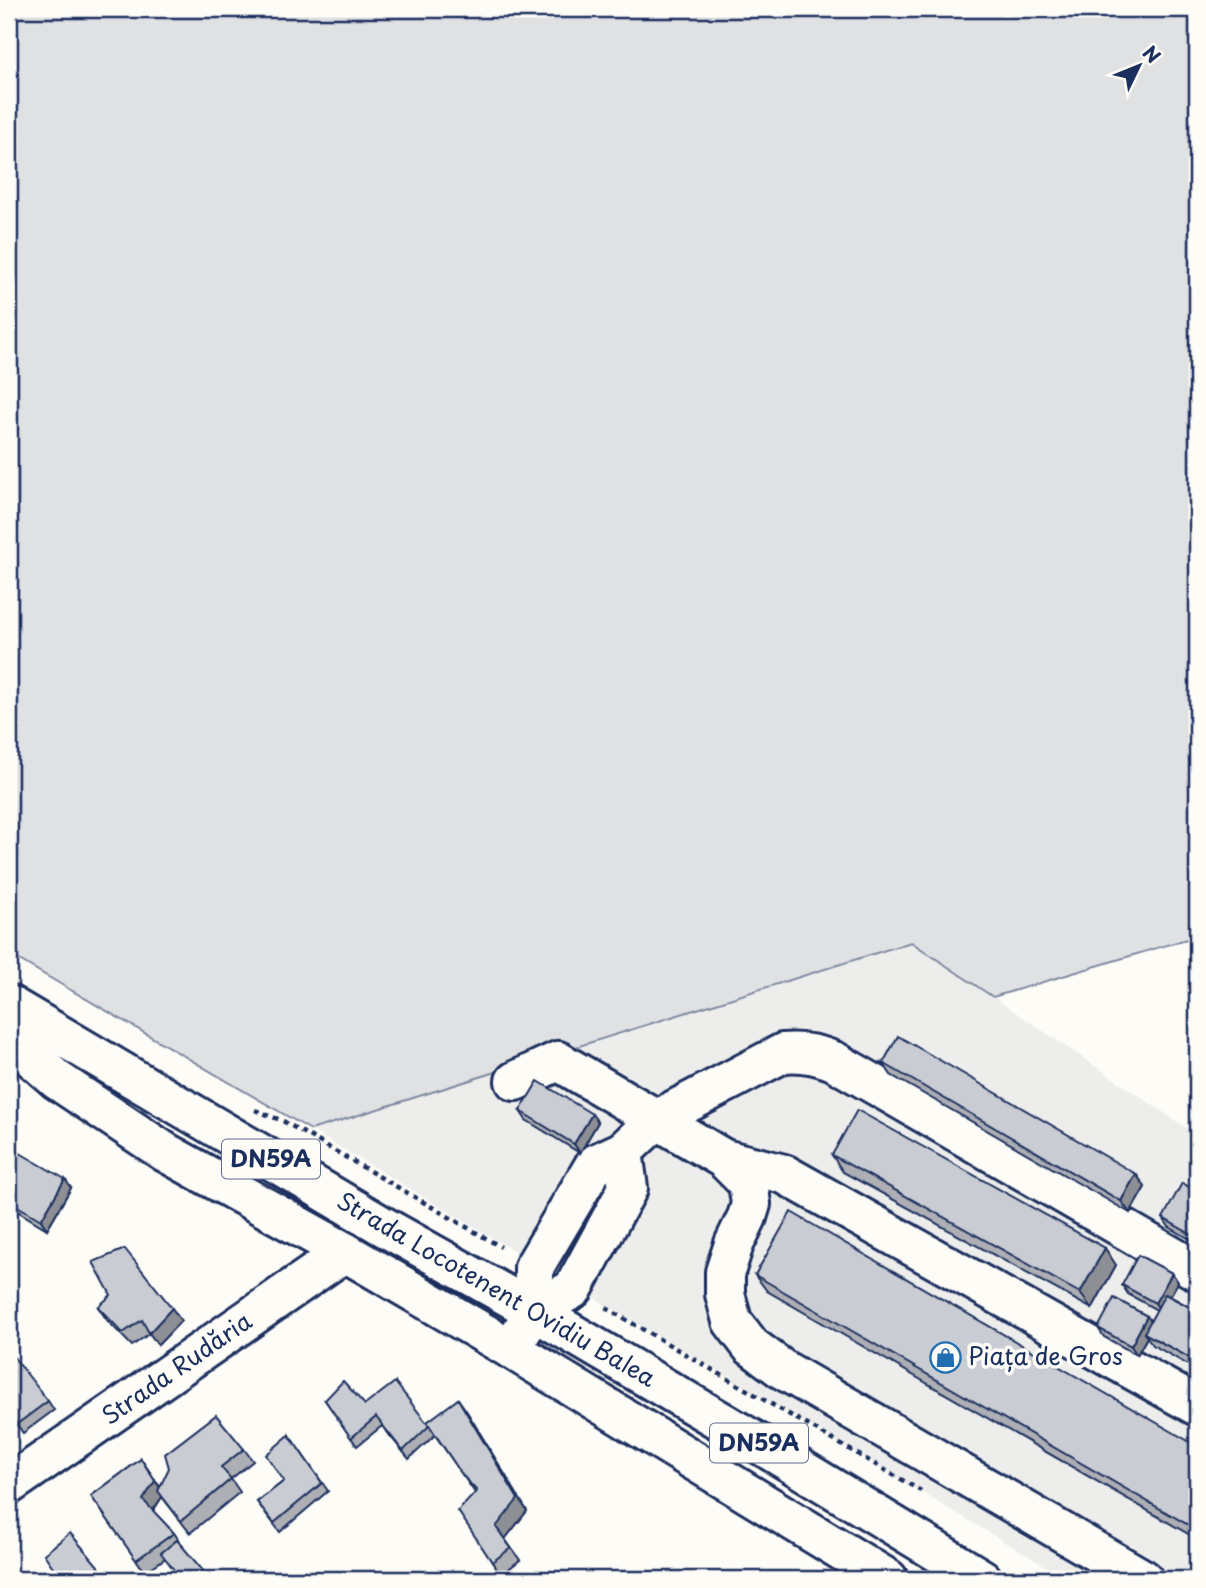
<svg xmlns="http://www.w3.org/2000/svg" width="1206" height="1588" font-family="'Playpen Sans',sans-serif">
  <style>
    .built { fill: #edeeec }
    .green { fill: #e0e1e3; stroke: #7e88a0; stroke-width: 2 }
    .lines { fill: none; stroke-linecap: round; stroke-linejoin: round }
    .minor-casing { stroke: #1b2f5e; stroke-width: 44 }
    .major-casing { stroke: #1b2f5e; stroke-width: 44 }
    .path { stroke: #1b2f5e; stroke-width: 4.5; stroke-dasharray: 5 5; stroke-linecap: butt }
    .minor { stroke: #fdfcf7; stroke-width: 38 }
    .major { stroke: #fdfcf7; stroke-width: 38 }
    .wall { fill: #adafb5; stroke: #1b2f5e; stroke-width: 2 }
    .shaded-wall { fill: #8d8f94; stroke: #1b2f5e; stroke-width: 2 }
    .building { fill: #c9ccd3; stroke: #1b2f5e; stroke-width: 2 }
    .labels { text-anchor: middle; stroke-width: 7; stroke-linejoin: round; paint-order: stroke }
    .shield { fill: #fdfcf7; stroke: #5f6c8c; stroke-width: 2 }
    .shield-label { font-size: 23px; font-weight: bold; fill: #1b2f5e }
    .street-label { font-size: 24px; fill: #1b2f5e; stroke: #fdfcf7 }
    .poi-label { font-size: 24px; fill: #1b2f5e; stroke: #fdfcf7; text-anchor: start }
  </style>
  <rect width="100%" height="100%" fill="#fdfcf7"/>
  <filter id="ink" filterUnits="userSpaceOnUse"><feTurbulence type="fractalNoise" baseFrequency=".0143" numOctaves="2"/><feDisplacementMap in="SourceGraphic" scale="14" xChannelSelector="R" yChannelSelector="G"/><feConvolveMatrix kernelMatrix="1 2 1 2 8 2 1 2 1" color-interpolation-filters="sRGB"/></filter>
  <g filter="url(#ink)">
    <polygon class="built" points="912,942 1197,1135 1197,1579 1067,1579 311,1130"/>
    <polygon class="green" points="9,9 1197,9 1197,936 993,997 911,942 311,1130 9,954"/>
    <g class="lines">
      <defs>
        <g id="minor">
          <polyline points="515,1081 558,1061 724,1159 748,1183 751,1204 747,1217 734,1244 725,1272 725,1294 732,1321 751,1346 782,1369 1143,1579"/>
          <polyline points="724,1159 784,1174 1197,1406"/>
          <polyline points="534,1311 573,1289 628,1188 623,1151"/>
          <path d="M511 1349 534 1311V1267L595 1164 623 1151 657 1119 783 1053C802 1051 817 1054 834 1061L1197 1271"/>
          <polyline points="9,1485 345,1252"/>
        </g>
        <g id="major">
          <polyline points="9,1005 381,1225 534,1311 763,1446 982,1579"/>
          <polyline points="9,1038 57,1080 165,1152 345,1252 511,1349 888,1579"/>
        </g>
      </defs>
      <use href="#minor" class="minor-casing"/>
      <use href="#major" class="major-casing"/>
      <g class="path">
        <polyline points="255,1110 283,1121 501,1247"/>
        <polyline points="606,1308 921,1491"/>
      </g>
      <use href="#minor" class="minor"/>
      <use href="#major" class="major"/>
    </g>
    <g class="wall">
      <polygon points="883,1063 1136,1174 1145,1187 1130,1213 891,1075"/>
      <polygon points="520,1111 598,1122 580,1153 526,1120"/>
      <polygon points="1197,1153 1197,1179 1195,1178 1189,1169"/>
      <polygon points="832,1155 1116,1265 1092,1309 843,1172"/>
      <polygon points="9,1173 71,1188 47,1229 9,1206"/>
      <polygon points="1197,1191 1197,1243 1169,1227 1163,1218"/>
      <polygon points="1172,1273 1178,1282 1170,1296 1197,1311 1197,1370 1153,1345 1147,1337 1137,1355 1104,1337 1098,1328 1151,1320 1157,1310 1128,1294 1122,1285"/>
      <polygon points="755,1275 1197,1446 1197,1539 767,1291"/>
      <polygon points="98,1307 181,1321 158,1345 150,1333 132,1346 107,1320"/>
      <polygon points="458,1399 467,1412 527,1511 505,1539 520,1560 501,1575 492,1562 475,1493 435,1435 409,1459 382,1426 357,1446 325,1400 365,1405 429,1426"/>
      <polygon points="48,1401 54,1410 23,1433 9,1413"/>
      <polygon points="289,1435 328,1491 280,1532 257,1502 284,1481"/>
      <polygon points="244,1449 253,1461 231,1479 240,1492 190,1533 162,1497 153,1511 174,1533 183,1546 145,1572 91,1496 141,1459 160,1487"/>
    </g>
    <g class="shaded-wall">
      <polygon points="592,1114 598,1122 580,1153 574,1144"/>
      <polygon points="1136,1174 1145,1187 1130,1213 1121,1201"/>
      <polygon points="65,1179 71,1188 47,1229 41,1220"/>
      <polygon points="1105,1248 1116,1265 1092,1309 1080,1293"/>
      <polygon points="1172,1273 1178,1282 1161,1312 1155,1303"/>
      <polygon points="172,1308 181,1321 158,1345 149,1333"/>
      <polygon points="1147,1316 1153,1324 1144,1333 1147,1337 1137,1355 1131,1346"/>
      <polygon points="458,1399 467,1412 527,1511 505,1539 496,1527"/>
      <polygon points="141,1459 164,1494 152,1512 143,1500"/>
    </g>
    <g class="building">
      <polygon points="898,1036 1136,1174 1121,1201 883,1063"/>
      <polygon points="538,1081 592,1114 574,1144 520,1111"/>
      <polygon points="857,1110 1105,1248 1080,1293 832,1155"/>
      <polygon points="20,1153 65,1179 41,1220 9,1201 9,1173"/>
      <polygon points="1197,1153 1197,1173 1189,1169"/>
      <polygon points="1182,1183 1197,1191 1197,1229 1194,1236 1163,1218"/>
      <polygon points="791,1212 1197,1446 1197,1530 755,1275"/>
      <polygon points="125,1249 172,1308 149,1333 142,1320 123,1333 98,1307 111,1295 93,1262"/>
      <polygon points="1138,1255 1172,1273 1155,1303 1122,1285"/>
      <polygon points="1165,1294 1197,1311 1197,1362 1144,1333"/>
      <polygon points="1114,1298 1147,1316 1131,1346 1098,1328"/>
      <polygon points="9,1351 48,1401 17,1424 9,1413"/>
      <polygon points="343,1381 365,1405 395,1382 429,1426 403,1451 376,1417 351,1438 325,1400"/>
      <polygon points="458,1399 518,1499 496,1527 511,1548 492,1562 458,1511 477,1491 463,1476 427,1422"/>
      <polygon points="216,1415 244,1449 221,1467 231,1479 181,1521 158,1491 169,1468 165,1454"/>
      <polygon points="289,1435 322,1483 274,1523 257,1502 284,1481 266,1455"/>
      <polygon points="141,1459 155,1481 143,1500 174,1533 136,1560 91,1496"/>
      <polygon points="70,1533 109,1579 61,1579 44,1554"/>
      <polygon points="177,1540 210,1579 181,1579 161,1553"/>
      <polygon points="9,1573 14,1579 9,1579"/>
    </g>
  </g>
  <defs>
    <symbol id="shop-ring" viewBox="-11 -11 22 22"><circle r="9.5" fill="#fdfcf7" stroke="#1f6fb2" stroke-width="1.5"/><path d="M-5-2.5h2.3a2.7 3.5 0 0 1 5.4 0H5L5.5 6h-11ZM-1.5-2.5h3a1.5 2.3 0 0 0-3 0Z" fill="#1f6fb2"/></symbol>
  </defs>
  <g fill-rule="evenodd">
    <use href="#shop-ring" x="928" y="1340" width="35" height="35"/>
  </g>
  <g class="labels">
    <g class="shield">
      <rect x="222" y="1139.5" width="98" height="39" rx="5"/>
      <rect x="710" y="1423.5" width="98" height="39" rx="5"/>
    </g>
    <g class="shield-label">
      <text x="271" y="1167">DN59A</text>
      <text x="759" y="1451">DN59A</text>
    </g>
    <g class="street-label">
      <text transform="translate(496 1290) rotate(30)" y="8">Strada Locotenent Ovidiu Balea</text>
      <text transform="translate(177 1369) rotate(-35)" y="8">Strada Rudăria</text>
    </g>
    <g class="poi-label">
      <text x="968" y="1365">Piața de Gros</text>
    </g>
  </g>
  <rect width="1206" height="1588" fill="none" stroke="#fdfcf7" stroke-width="35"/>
  <rect x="18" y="18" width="1171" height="1553" fill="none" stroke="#1b2f5e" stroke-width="2.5" filter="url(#ink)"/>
  <g transform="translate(1139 66) rotate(47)" stroke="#fdfcf7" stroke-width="5" paint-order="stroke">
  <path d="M0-5L12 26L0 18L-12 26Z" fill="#1b2f5e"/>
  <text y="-10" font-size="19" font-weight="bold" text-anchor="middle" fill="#1b2f5e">N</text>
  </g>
</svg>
